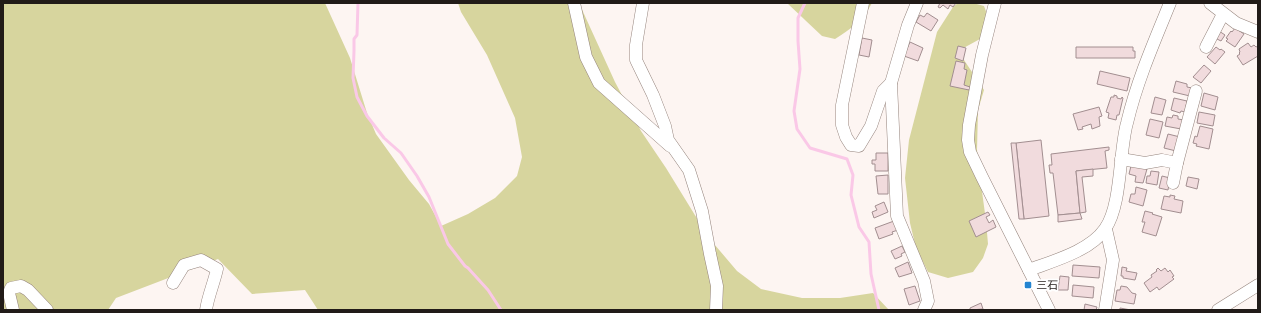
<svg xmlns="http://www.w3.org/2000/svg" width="1261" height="313" font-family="'Asap Condensed','Noto Sans JP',sans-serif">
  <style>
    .green { fill: #d7d59e }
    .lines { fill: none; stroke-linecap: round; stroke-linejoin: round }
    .stream { stroke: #fac8e7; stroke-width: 3 }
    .building { fill: #f1dbdd; stroke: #a28e90 }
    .minor-casing { stroke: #95847d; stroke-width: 13 }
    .minor { stroke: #fff; stroke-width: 12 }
    .poi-dot { fill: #2485d1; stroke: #fff; stroke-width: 1.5 }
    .labels { text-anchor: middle; stroke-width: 3.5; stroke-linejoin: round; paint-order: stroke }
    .poi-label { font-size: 11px; fill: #211b18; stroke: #fff; text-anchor: start }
  </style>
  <rect width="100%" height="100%" fill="#fdf5f2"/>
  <g class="green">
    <polygon points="3,3 325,3 350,58 367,113 376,134 409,180 429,204 441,226 468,214 495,198 517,176 522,157 515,118 487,55 461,12 458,3 579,3 615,82 641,131 666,168 709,238 737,271 761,289 802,298 840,298 873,293 889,310 318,310 305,290 252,294 218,259 116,298 108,310 3,310"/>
    <path d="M787 3H872C863 20 851 29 835 39L822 36Z"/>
    <polygon points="958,3 973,3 984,6 988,17 980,39 958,51 984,90 978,110 977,150 981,184 986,221 988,244 983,258 973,272 948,278 928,272 916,248 910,223 905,178 909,140 937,32 953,7"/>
  </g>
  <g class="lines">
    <g class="stream">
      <polyline points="358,3 357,35 354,39 354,51 353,78 357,97 367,116 384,138 401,153 417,176 429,197 448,244 465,266 468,268 488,290 501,310"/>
      <polyline points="805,3 798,18 798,41 800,69 794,111 797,129 810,148 847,159 853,175 851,195 859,227 869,242 871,274 879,310"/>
    </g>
  </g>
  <g class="building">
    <polygon points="940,3 956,3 953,7 950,5 948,9 943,5 940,8 938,7"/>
    <polygon points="927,13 938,20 931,31 916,22 920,15 924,17"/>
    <polygon points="1235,28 1244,34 1235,47 1226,41 1228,39 1226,38 1231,31 1232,32"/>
    <polygon points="1219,31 1225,35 1221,41 1215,38"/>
    <polygon points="862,38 872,40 869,57 859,55"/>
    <polygon points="910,42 923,48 918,61 904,56"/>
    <polygon points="1248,43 1251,47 1254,45 1256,47 1258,46 1258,56 1243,65 1237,56 1240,54 1239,53 1240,52 1239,49"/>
    <polygon points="958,46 966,48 963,61 955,58"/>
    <polygon points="1076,47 1133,47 1133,51 1135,51 1135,58 1076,58"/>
    <polygon points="1216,47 1220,50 1221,49 1225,52 1215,64 1207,57"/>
    <polygon points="956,61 965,63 964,69 967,70 964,85 970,87 969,90 950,86"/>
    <polygon points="1204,65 1211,71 1201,83 1193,77"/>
    <polygon points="1100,71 1130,78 1127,91 1097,84"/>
    <polygon points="1176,81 1187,84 1187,87 1192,88 1190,96 1173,92"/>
    <polygon points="1204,93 1218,97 1215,110 1201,106"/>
    <polygon points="1114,95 1117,96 1117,98 1121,99 1122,97 1123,98 1119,115 1117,115 1116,120 1108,118 1109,113 1106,112 1111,97 1114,97"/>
    <polygon points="1155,97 1166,100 1162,115 1151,113"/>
    <polygon points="1174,98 1187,101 1185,112 1181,111 1180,113 1171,110"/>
    <polygon points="1099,107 1102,116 1099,117 1100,126 1092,129 1091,124 1082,127 1083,129 1078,130 1073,114"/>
    <polygon points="1199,112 1215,115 1213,126 1197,123"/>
    <polygon points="1173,115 1178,116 1178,119 1184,120 1181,129 1165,126 1167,117 1172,118"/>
    <polygon points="1150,119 1163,122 1159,138 1146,135"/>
    <polygon points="1200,126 1213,129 1209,149 1196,146 1197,144 1193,143 1195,136 1197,137"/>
    <polygon points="1168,134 1180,137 1176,151 1164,148"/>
    <polygon points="1041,140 1049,216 1024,219 1016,143"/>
    <polygon points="1011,143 1016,143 1024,219 1019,219"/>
    <polygon points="1109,147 1109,150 1105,151 1107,168 1076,171 1080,213 1058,215 1053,173 1050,173 1049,165 1052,165 1051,154"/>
    <polygon points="876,153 888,153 888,171 875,171 875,164 872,164 872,160 876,160"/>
    <polygon points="1131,166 1147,169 1143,183 1135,182 1136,176 1129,174"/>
    <polygon points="1093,169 1093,176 1082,177 1086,212 1080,213 1076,171"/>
    <polygon points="1151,171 1159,172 1157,185 1146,183 1147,176 1150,176"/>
    <polygon points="888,175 888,194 878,194 876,176"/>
    <polygon points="1162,176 1170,178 1168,190 1159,188"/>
    <polygon points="1188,177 1199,179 1197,189 1186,186"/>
    <polygon points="1136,187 1147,190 1143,206 1129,202 1131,194 1135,194"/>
    <polygon points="1170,195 1175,196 1174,199 1183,201 1181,213 1161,209 1164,196 1170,197"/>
    <polygon points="884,202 888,212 874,218 872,212 877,210 875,206"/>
    <polygon points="1145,211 1153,213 1152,214 1162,217 1156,236 1142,232 1145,222 1142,222"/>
    <polygon points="988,212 990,215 986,217 989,223 993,220 996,227 976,237 969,221"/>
    <polygon points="1080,213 1082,219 1058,222 1058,215"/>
    <polygon points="894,221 898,230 892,232 893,234 879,239 875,228"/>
    <polygon points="902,246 905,252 901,254 902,256 895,259 891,251"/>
    <polygon points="908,262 912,273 899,277 895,268"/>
    <polygon points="1073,265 1100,267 1099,278 1072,276"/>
    <polygon points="1122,267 1127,268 1126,271 1137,273 1135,280 1123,278 1123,276 1121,276"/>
    <polygon points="1158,268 1161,271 1165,268 1168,272 1170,270 1174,276 1172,277 1174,279 1159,290 1157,287 1150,292 1144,283 1152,277 1151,275 1157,271 1156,270"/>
    <polygon points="1060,276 1069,277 1068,290 1058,290"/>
    <polygon points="1073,285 1094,287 1093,298 1072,296"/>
    <polygon points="915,286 920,301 909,305 904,289"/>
    <polygon points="1121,286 1127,287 1132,293 1136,294 1134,304 1115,301 1117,290 1120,290"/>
    <polygon points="981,303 983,309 970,310 970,308"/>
    <polygon points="1085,304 1097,307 1096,310 1084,310"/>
    <polygon points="1120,308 1131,310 1120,310"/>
  </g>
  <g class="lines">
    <defs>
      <g id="minor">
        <polyline points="574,3 586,57 599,83 670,146"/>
        <polyline points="643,3 636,45 636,60 653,95 665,126 668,140 689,170 702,211 710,254 717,286 716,310"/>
        <polyline points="863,3 842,105 842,125 846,137 851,145 859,146 871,126 883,91 891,83"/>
        <polyline points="917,3 908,25 891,83 897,216 924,281 928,301 924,310"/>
        <polyline points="995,3 982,55 969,125 968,140 970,152 982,177 1049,310"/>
        <polyline points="1210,3 1236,23 1258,32"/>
        <polyline points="1206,47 1223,14"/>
        <polyline points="1121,159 1145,163 1162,160 1177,163 1173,183"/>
        <polyline points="1177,163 1196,91"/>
        <path d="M1029 270C1053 261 1090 251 1105 229 1122 205 1119 151 1127 123 1137 81 1154 42 1170 3"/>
        <path d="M173 283 184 265 201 260 217 269C214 283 208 296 206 310"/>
        <polyline points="13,310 9,293 11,288 21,286 28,290 47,310"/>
        <polyline points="1105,310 1113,260 1106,229"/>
        <polyline points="1218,310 1258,285"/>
      </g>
    </defs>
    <use href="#minor" class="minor-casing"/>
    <use href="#minor" class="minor"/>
  </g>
  <rect class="poi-dot" x="1024" y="281" width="8" height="8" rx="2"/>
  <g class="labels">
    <g class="poi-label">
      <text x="1036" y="289">三石</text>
    </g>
  </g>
  <rect width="1261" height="313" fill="none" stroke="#211b18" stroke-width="8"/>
</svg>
